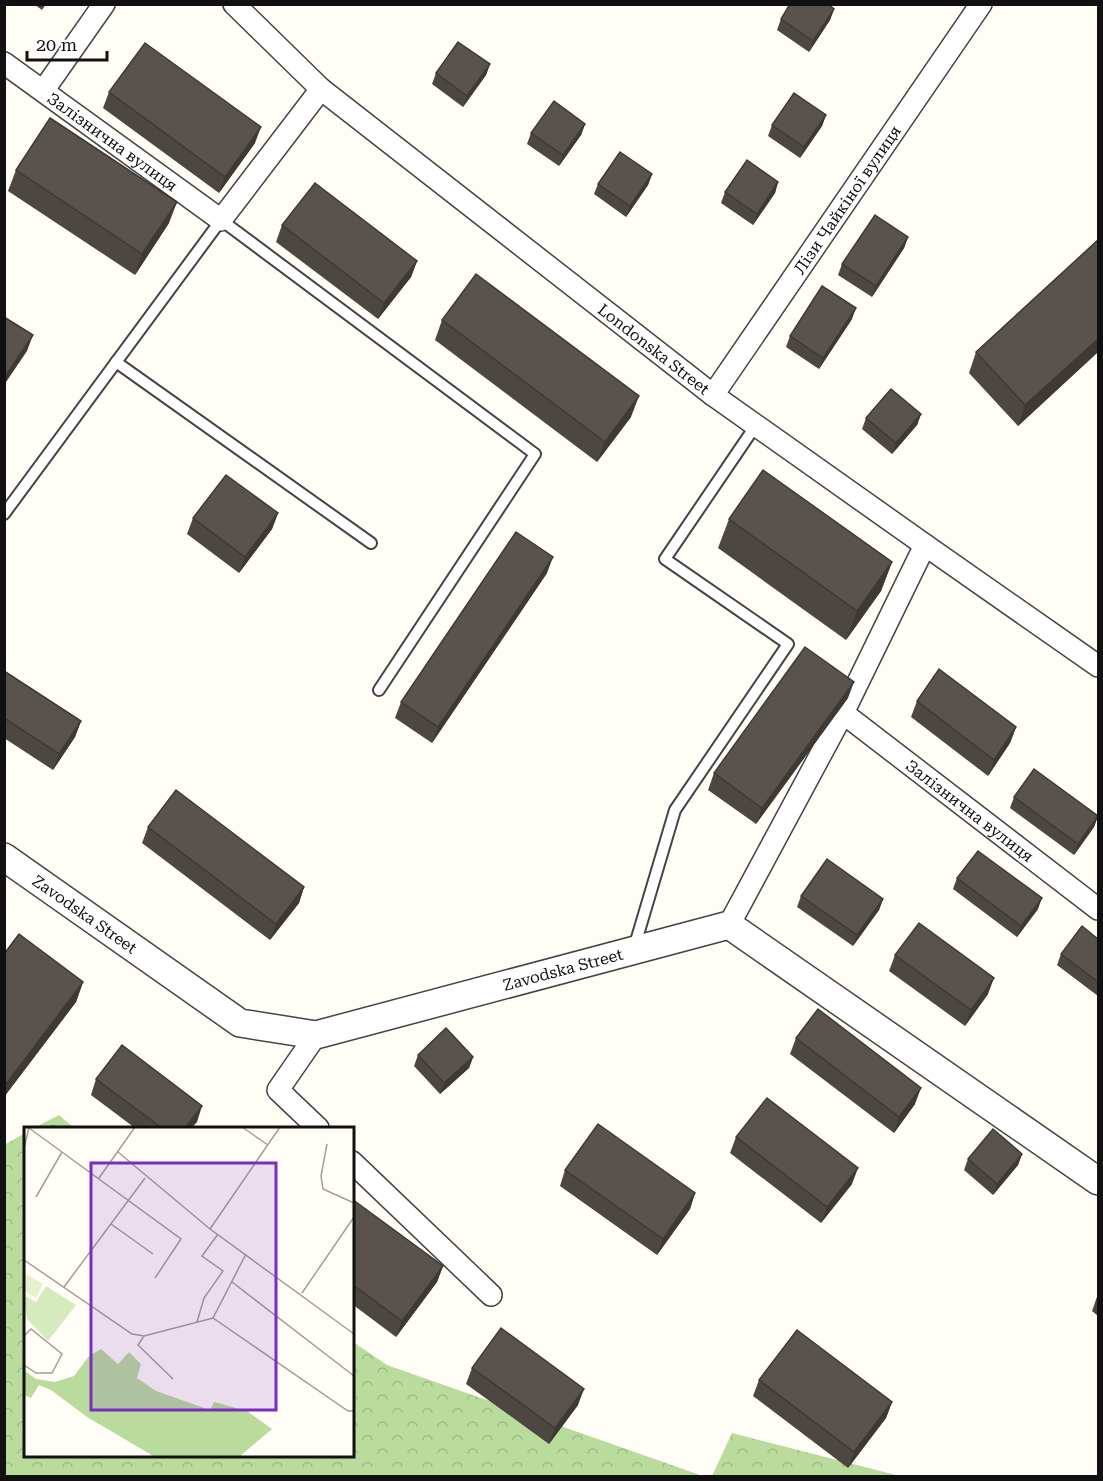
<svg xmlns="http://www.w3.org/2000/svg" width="1103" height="1481" font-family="'Roboto Serif',serif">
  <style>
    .forest { fill: url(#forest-crowns) }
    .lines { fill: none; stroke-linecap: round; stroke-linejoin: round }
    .service-casing { stroke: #444; stroke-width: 14 }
    .minor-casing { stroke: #444; stroke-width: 24 }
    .tertiary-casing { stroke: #444; stroke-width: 30 }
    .service { stroke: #fff; stroke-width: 10 }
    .minor { stroke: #fff; stroke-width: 21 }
    .tertiary { stroke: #fff; stroke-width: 27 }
    .wall { fill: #4d4742 }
    .shaded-wall { fill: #3f3936 }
    .building { fill: #5a524d; stroke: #3f3936; stroke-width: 1.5 }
    .labels { text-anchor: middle; stroke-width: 6; stroke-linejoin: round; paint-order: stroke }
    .street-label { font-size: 16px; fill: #111; stroke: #fff }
    .inset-road { fill: none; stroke: #a09f9a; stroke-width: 1.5 }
    .view { fill: #7b2cbf; fill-opacity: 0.15; stroke: #7b2cbf; stroke-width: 3 }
    .inset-edge { fill: none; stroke: #111; stroke-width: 3 }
  </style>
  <defs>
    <pattern id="forest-crowns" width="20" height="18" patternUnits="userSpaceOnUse" patternTransform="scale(1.5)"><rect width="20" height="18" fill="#b9dc9c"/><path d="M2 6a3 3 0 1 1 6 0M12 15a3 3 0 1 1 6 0" fill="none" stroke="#9ebc85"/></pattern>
  </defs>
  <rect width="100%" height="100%" fill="#fffdf5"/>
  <g class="forest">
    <polygon points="59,1115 74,1128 34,1128"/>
    <polygon points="25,1133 26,1456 352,1456 353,1342 387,1365 703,1476 5,1476 4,1145"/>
    <polygon points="732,1433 900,1476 712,1476"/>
  </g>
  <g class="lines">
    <defs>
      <g id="service">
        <polyline points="116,362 371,543"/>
        <polyline points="4,514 221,220 535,454 379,690"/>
        <polyline points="634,948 675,810 788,644 665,559 756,425"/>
      </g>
      <g id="minor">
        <path id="s1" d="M234 4 321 89 713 395 925 545 1098 666"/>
        <path id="s2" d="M4 63 221 220 321 89"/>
        <polyline points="43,91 104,4"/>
        <path id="s3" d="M713 395 981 4"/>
        <path id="s4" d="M843 713 1098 909"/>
        <polyline points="729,925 843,713 925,545"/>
        <polyline points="316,1035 278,1090 318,1128"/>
        <polyline points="352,1162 491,1295"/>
      </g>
      <g id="tertiary">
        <path id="s5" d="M4 857 240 1023 316 1035 729 925 1098 1181"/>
      </g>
    </defs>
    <use href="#service" class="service-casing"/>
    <use href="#minor" class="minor-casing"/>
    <use href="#tertiary" class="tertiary-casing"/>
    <use href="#service" class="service"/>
    <use href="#minor" class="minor"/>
    <use href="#tertiary" class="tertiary"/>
  </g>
  <g class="wall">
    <polygon points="34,4 46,4 42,10"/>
    <polygon points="834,9 830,20 809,52 777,30 781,19"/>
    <polygon points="490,64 486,75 463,107 432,84 436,73"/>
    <polygon points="109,92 255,143 219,193 103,108"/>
    <polygon points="826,115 822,126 800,158 768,136 772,125"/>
    <polygon points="585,124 581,135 559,166 527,144 531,133"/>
    <polygon points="16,170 169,223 135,275 8,191"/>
    <polygon points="652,174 648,185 626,217 594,194 598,184"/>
    <polygon points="778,182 775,193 753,225 721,203 725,192"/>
    <polygon points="282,225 417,261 411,277 378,319 276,242"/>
    <polygon points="908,237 904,248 872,297 838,275 842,264"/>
    <polygon points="1098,240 1098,352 1018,426 969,373 976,352"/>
    <polygon points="852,319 819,369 786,347 790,336"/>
    <polygon points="442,320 631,417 597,462 435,340"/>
    <polygon points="921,414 917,425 892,454 862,429 866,418"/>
    <polygon points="278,513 272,529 239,573 187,534 193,518"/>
    <polygon points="729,519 892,562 881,591 846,640 718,548"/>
    <polygon points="547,573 432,743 395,718 401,702"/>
    <polygon points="4,671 81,721 75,737 53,770 4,738"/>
    <polygon points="848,698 756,824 708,790 714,773"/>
    <polygon points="917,701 1016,727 1010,743 988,776 911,717"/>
    <polygon points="1014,797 1098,816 1094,827 1074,855 1010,808"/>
    <polygon points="148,827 304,887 299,903 270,940 142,843"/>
    <polygon points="957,878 1038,909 1017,937 953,889"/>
    <polygon points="801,896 883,899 879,910 853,946 797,907"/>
    <polygon points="1098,939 1098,996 1057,965 1061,954"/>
    <polygon points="4,954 83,982 76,1002 4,1097"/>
    <polygon points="895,955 988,994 965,1026 889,971"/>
    <polygon points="796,1038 915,1104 894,1133 790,1054"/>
    <polygon points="418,1055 473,1057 469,1068 440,1094 414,1066"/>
    <polygon points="96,1079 197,1122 191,1128 135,1128 91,1095"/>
    <polygon points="736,1137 852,1184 821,1223 730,1153"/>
    <polygon points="1022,1154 1018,1165 993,1195 964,1170 968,1159"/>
    <polygon points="565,1170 695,1193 690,1209 657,1255 560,1186"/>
    <polygon points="352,1199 443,1266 437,1282 396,1337 352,1304"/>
    <polygon points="1098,1294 1098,1316 1092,1311"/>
    <polygon points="472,1368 578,1405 549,1444 466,1384"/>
    <polygon points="759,1380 892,1402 886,1418 848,1468 753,1396"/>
  </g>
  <g class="shaded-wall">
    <polygon points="834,9 830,20 809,52 813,41"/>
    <polygon points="490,64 486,75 463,107 467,96"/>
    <polygon points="826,115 822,126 800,158 804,147"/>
    <polygon points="585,124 581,135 559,166 563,155"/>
    <polygon points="261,127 255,143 219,193 225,177"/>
    <polygon points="652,174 648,185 626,217 630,206"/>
    <polygon points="778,182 775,193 753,225 757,214"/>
    <polygon points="177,202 169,223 135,275 142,254"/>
    <polygon points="908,237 904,248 872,297 876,286"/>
    <polygon points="417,261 411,277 378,319 384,303"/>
    <polygon points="856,308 852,319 819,369 823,358"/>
    <polygon points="33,335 27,351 4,385 4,378"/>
    <polygon points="1098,339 1098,352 1018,426 1025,405"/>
    <polygon points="639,396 631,417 597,462 605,442"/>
    <polygon points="921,414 917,425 892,454 896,443"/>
    <polygon points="278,513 272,529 239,573 245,557"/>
    <polygon points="553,557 547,573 432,743 438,727"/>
    <polygon points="892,562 881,591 846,640 857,611"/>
    <polygon points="854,682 848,698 756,824 762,808"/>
    <polygon points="81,721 75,737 53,770 59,754"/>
    <polygon points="1016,727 1010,743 988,776 994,760"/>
    <polygon points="1098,816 1094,827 1074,855 1078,844"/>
    <polygon points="304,887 299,903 270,940 276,924"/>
    <polygon points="1042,898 1038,909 1017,937 1021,926"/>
    <polygon points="883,899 879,910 853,946 857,935"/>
    <polygon points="994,978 988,994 965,1026 971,1010"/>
    <polygon points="83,982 76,1002 4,1097 4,1091 7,1083"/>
    <polygon points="473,1057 469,1068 440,1094 444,1083"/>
    <polygon points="921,1088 915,1104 894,1133 899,1117"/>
    <polygon points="202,1106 197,1122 191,1128 185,1128"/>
    <polygon points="1022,1154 1018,1165 993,1195 997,1184"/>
    <polygon points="858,1168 852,1184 821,1223 827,1207"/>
    <polygon points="695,1193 690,1209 657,1255 663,1239"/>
    <polygon points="443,1266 437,1282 396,1337 402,1321"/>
    <polygon points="584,1389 578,1405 549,1444 555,1428"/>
    <polygon points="892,1402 886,1418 848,1468 854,1452"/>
  </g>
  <g class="building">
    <polygon points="790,4 828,4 834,9 813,41 781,19"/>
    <polygon points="458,42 490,64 467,96 436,73"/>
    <polygon points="145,43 261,127 225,177 109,92"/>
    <polygon points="794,93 826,115 804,147 772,125"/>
    <polygon points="554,101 585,124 563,155 531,133"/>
    <polygon points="50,118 177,202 142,254 16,170"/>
    <polygon points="620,152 652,174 630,206 598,184"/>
    <polygon points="747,160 778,182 757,214 725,192"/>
    <polygon points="315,183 417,261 384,303 282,225"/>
    <polygon points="875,215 908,237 876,286 842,264"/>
    <polygon points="1098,240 1098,339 1025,405 976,352"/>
    <polygon points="476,274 639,396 605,442 442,320"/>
    <polygon points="822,286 856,308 823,358 790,336"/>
    <polygon points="4,317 33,335 4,378"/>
    <polygon points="891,389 921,414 896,443 866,418"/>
    <polygon points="763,470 892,562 857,611 729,519"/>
    <polygon points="226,475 278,513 245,557 193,518"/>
    <polygon points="516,532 553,557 438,727 401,702"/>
    <polygon points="805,647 854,682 762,808 714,773"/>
    <polygon points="939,669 1016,727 994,760 917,701"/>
    <polygon points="4,671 81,721 59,754 4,718"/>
    <polygon points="1034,769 1098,816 1078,844 1014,797"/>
    <polygon points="176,790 304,887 276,924 148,827"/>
    <polygon points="978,851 1042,898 1021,926 957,878"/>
    <polygon points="827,859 883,899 857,935 801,896"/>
    <polygon points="919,923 994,978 971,1010 895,955"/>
    <polygon points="1082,926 1098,939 1098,982 1061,954"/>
    <polygon points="19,934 83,982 7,1083 4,1081 4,954"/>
    <polygon points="818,1009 921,1088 899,1117 796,1038"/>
    <polygon points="446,1028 473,1057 444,1083 418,1055"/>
    <polygon points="122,1045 202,1106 185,1128 162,1128 96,1079"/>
    <polygon points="767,1098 858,1168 827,1207 736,1137"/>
    <polygon points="598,1124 695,1193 663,1239 565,1170"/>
    <polygon points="993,1129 1022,1154 997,1184 968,1159"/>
    <polygon points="352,1199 443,1266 402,1321 352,1284"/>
    <polygon points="501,1328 584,1389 555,1428 472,1368"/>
    <polygon points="797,1330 892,1402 854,1452 759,1380"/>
  </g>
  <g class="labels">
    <g class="street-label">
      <text dy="6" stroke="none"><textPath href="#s2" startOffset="134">Залізнична вулиця</textPath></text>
      <text dy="6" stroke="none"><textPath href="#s3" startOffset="237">Лізи Чайкіної вулиця</textPath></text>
      <text dy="6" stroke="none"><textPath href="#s1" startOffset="544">Londonska Street</textPath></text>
      <text dy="6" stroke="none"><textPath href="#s4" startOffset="160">Залізнична вулиця</textPath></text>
      <text dy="6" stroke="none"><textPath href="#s5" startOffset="99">Zavodska Street</textPath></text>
      <text dy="6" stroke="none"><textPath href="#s5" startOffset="621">Zavodska Street</textPath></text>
    </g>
  </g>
  <g transform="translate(24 1127)">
    <rect width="330" height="330" fill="#fffdf5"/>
    <path d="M22 159 52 178 24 214 3 192 1 179V169L12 175Z" fill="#d5ebbd"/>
    <path d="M77 222 94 237 105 225 117 237 113 251 132 264 186 283 190 275 223 284 248 302 215 330H131L63 290 27 263 15 258 7 271 0 268V243L12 252 31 255 50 249 65 229Z" fill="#b9dc9c"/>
    <path d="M0 146 19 157 12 171 0 164Z" fill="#e6f2cf"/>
    <path class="inset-road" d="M218 0 244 18M5 1 157 112 131 151M303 17 297 49 299 62 330 76M0 22 5 0M94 25 186 102 330 207M75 51 111 0M12 70 38 25M87 97 129 127M186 102 256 0M0 133 108 207 120 209 189 191 324 284H330M208 155 330 249M40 160 121 51M278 166 330 90M189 191 222 127M173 195 180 171 199 144 178 129 194 107M0 209 7 202 38 227 28 246H12L0 238M120 209 114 218 149 252"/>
    <path class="view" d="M67 36H252V283H67Z"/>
    <rect width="330" height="330" class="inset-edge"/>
  </g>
  <rect width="1103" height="1481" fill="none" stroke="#111111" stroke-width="12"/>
  <path d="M27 51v9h80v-9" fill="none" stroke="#111111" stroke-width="3"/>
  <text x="36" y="51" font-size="18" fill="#111111" stroke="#ffffff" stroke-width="4.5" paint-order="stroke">20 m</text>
</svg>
